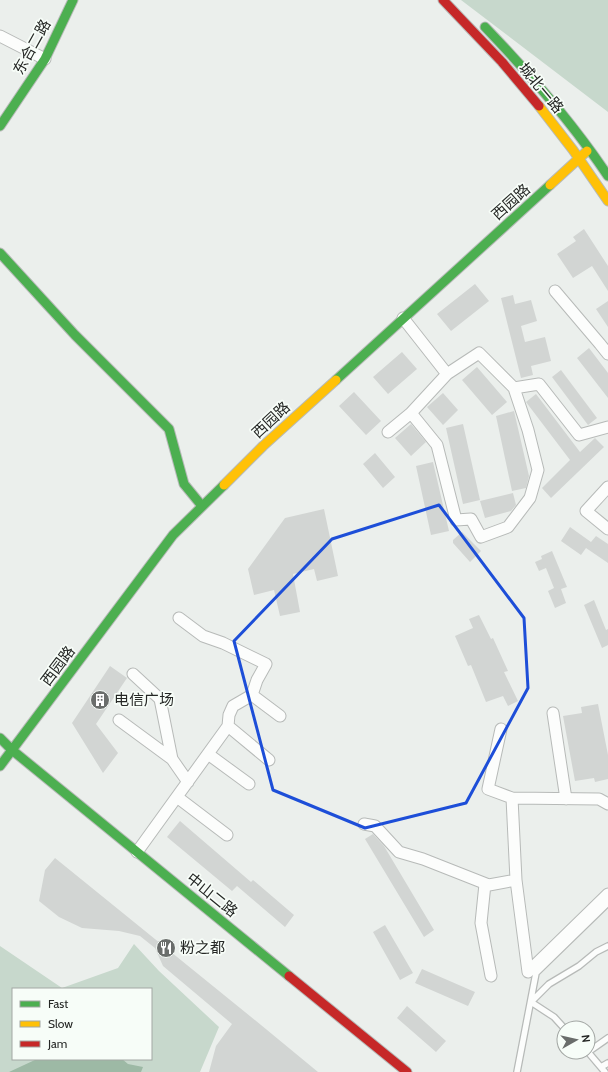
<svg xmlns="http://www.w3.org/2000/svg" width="608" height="1072" viewBox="0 0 608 1072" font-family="Cabin,'Noto Sans SC',sans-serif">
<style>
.green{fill:#c7d8cc;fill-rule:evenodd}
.water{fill:#9db9a5}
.building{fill:#d2d5d3}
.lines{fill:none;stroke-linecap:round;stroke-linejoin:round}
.lane-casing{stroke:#b7bab8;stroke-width:8}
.street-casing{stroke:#b7bab8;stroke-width:13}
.fast-casing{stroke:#b7bab8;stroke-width:11}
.slow-casing{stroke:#b7bab8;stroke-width:11}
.jam-casing{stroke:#b7bab8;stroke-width:11}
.lane{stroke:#fcfdfc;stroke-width:5.5}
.street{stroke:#fcfdfc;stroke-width:11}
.fast{stroke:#4caf50;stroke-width:9}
.slow{stroke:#ffc107;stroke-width:9}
.jam{stroke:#c62828;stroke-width:9}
.marked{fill:none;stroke:#1d4ed8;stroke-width:3;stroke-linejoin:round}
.labels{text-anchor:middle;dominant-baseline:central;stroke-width:3.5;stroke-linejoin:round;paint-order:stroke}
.street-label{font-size:15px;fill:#252725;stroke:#f7fdf8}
.poi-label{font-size:15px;fill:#252725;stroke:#f7fdf8;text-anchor:start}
</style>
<rect width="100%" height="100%" fill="#ebefec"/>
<!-- green -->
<path class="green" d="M461,0H608V112Z
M134,944L159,971L219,1027L200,1072H0V946L62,988L118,968ZM13,989H151V1059H13Z"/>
<!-- water -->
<path class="water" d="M37,1059H122L128,1064L143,1067L141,1072H9Z"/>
<!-- building -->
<path class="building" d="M584,229L608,266V291L592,266L573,278L557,254L576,241L573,237Z
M475,284L489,301L451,331L437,314Z
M513,295L515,304L531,300L537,321L521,326L525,342L545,337L551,361L531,366L533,375L521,378L501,298Z
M608,301V327L596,309Z
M589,348L608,373V398L577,358Z
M402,352L417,369L388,394L373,377Z
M477,367L507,402L492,415L462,380Z
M561,370L597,418L588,425L552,377Z
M354,392L381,421L366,435L339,406Z
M443,393L458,410L443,425L427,407Z
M536,394L580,452L595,438L604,447L551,498L542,488L570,460L526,402Z
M514,411L529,476L526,488L512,491L496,416Z
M411,424L426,442L411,456L395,438Z
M463,424L480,500L463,504L446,428Z
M375,453L395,477L383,488L363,464Z
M433,462L449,531L431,535L416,466Z
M513,493L516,505L511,511L485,518L480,501Z
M324,509L338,576L317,581L314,569L293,574L300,612L280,616L274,590L254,595L248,569L285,518Z
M570,527L591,542L596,536L608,544V563L586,548L581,555L561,541Z
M462,532L481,551L470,562L453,543V540Z
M552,551L567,587L561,589L566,603L555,608L548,591L554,588L546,568L539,571L535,562L542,559L541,556Z
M594,600L606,630L608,629V645L602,648L584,605Z
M479,615L491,639L493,638L508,671L504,672L518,701L508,706L503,696L486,702L471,665L468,666L455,636L473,628L469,619Z
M110,666L127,678L96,724L118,753L103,773L72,723Z
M598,704L608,755V779L595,782L594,778L575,781L563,716L582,713L581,707Z
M180,821L251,882L253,880L294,915L285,927L237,886L232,891L167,837Z
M373,834L384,846L434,930L424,937L365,839Z
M55,858L261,1025L318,1072H209L216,1046L232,1024L163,966L155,948L140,936L119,931L82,928L59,917L39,901L45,870Z
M385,925L413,973L400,980L373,932Z
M422,969L475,992L468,1006L415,983Z
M407,1006L446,1041L436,1052L397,1018Z"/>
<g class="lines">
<defs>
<path id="lane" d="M564,1028L554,1017L531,1002L549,984L579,966L596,952L608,946
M601,1067L608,1063
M517,1072L536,973L608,903
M605,1072L588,1052L608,1038"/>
<path id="street" d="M0,36L45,59
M555,291L600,344L608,354
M403,318L447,374L411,413L437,445L456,520L471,519L481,537L508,527L530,498L538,470L528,430L514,388L479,353L447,374
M514,388L539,384L579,435L608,427
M388,432L411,413
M608,487L586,511L608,529
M133,674L160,699L172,759L188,782
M252,695L280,716
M553,713L566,799
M119,720L172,759
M228,726L269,760
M501,729L488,789L512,798
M208,754L249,784
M177,797L227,835
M608,804L599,799L512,798L516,880L528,972L608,894
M364,824L375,826L399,852L423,859L489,885L516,880
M137,852L228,726L229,715L233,706L252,695L257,680L266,664L223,643L203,636L179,618
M485,884L481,923L491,976"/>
<path id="fast" d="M485,27C530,74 572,122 608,176
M0,126L45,59L73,0
M0,253L75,335L169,429L184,484L202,506
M336,380L550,185
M0,738L12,750L289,976
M0,766L173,535L224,485"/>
<path id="slow" d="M539,106L573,150L608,201
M550,185L587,151
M224,485L263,446L336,380"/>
<path id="jam" d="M443,0L502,62L539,106
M289,976L407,1072"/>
</defs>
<!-- lane casing -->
<use href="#lane" class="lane-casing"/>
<!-- street casing -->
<use href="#street" class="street-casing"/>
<!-- fast casing -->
<use href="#fast" class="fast-casing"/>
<!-- slow casing -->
<use href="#slow" class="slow-casing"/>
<!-- jam casing -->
<use href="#jam" class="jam-casing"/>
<!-- lane -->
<use href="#lane" class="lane"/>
<!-- street -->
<use href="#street" class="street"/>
<!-- fast -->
<use href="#fast" class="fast"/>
<!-- slow -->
<use href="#slow" class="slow"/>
<!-- jam -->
<use href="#jam" class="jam"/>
</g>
<!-- marked area -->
<path class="marked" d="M439,505L524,618L528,688L466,803L365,828L273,790L234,641L332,539Z"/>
<!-- icons -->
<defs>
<symbol id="building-disc" viewBox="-11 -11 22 22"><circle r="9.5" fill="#6a6d6b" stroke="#f7fdf8"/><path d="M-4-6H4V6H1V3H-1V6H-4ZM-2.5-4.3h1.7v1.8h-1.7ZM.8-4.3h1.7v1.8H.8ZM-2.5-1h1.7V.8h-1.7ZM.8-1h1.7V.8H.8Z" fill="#fff"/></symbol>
<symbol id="restaurant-disc" viewBox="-11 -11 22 22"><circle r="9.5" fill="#6a6d6b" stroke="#f7fdf8"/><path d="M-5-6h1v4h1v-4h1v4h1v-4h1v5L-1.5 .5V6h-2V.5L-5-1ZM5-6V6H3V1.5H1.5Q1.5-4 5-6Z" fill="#fff"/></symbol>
</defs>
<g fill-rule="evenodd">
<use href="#building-disc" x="89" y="689" width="22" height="22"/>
<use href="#restaurant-disc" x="155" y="937" width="22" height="22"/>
</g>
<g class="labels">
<!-- street labels -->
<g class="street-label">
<text transform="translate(32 47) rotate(-61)">东合二路</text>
<text transform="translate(541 88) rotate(50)">城北一路</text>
<text transform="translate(511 202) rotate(-42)">西园路</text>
<text transform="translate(271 420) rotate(-43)">西园路</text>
<text transform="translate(58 666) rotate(-53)">西园路</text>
<text transform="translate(212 895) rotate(39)">中山二路</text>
</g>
<!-- poi labels -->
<g class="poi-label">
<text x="114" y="700">电信广场</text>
<text x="180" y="948">粉之都</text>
</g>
</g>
<!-- legend -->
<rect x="12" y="988" width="140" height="72" fill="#f7fdf8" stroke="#a3a7a4"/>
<rect x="20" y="1001" width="20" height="6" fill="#4caf50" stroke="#a3a7a4"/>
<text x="48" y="1008" font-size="12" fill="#252725">Fast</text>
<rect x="20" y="1021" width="20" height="6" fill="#ffc107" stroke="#a3a7a4"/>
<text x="48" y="1028" font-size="12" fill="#252725">Slow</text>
<rect x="20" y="1041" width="20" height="6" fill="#c62828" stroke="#a3a7a4"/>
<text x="48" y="1048" font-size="12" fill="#252725">Jam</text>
<!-- north arrow -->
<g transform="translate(576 1040) rotate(82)"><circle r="19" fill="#f7fdf8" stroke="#a3a7a4"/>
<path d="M0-3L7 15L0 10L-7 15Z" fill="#6a6d6b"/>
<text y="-6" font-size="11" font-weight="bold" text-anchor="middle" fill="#252725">N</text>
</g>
</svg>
